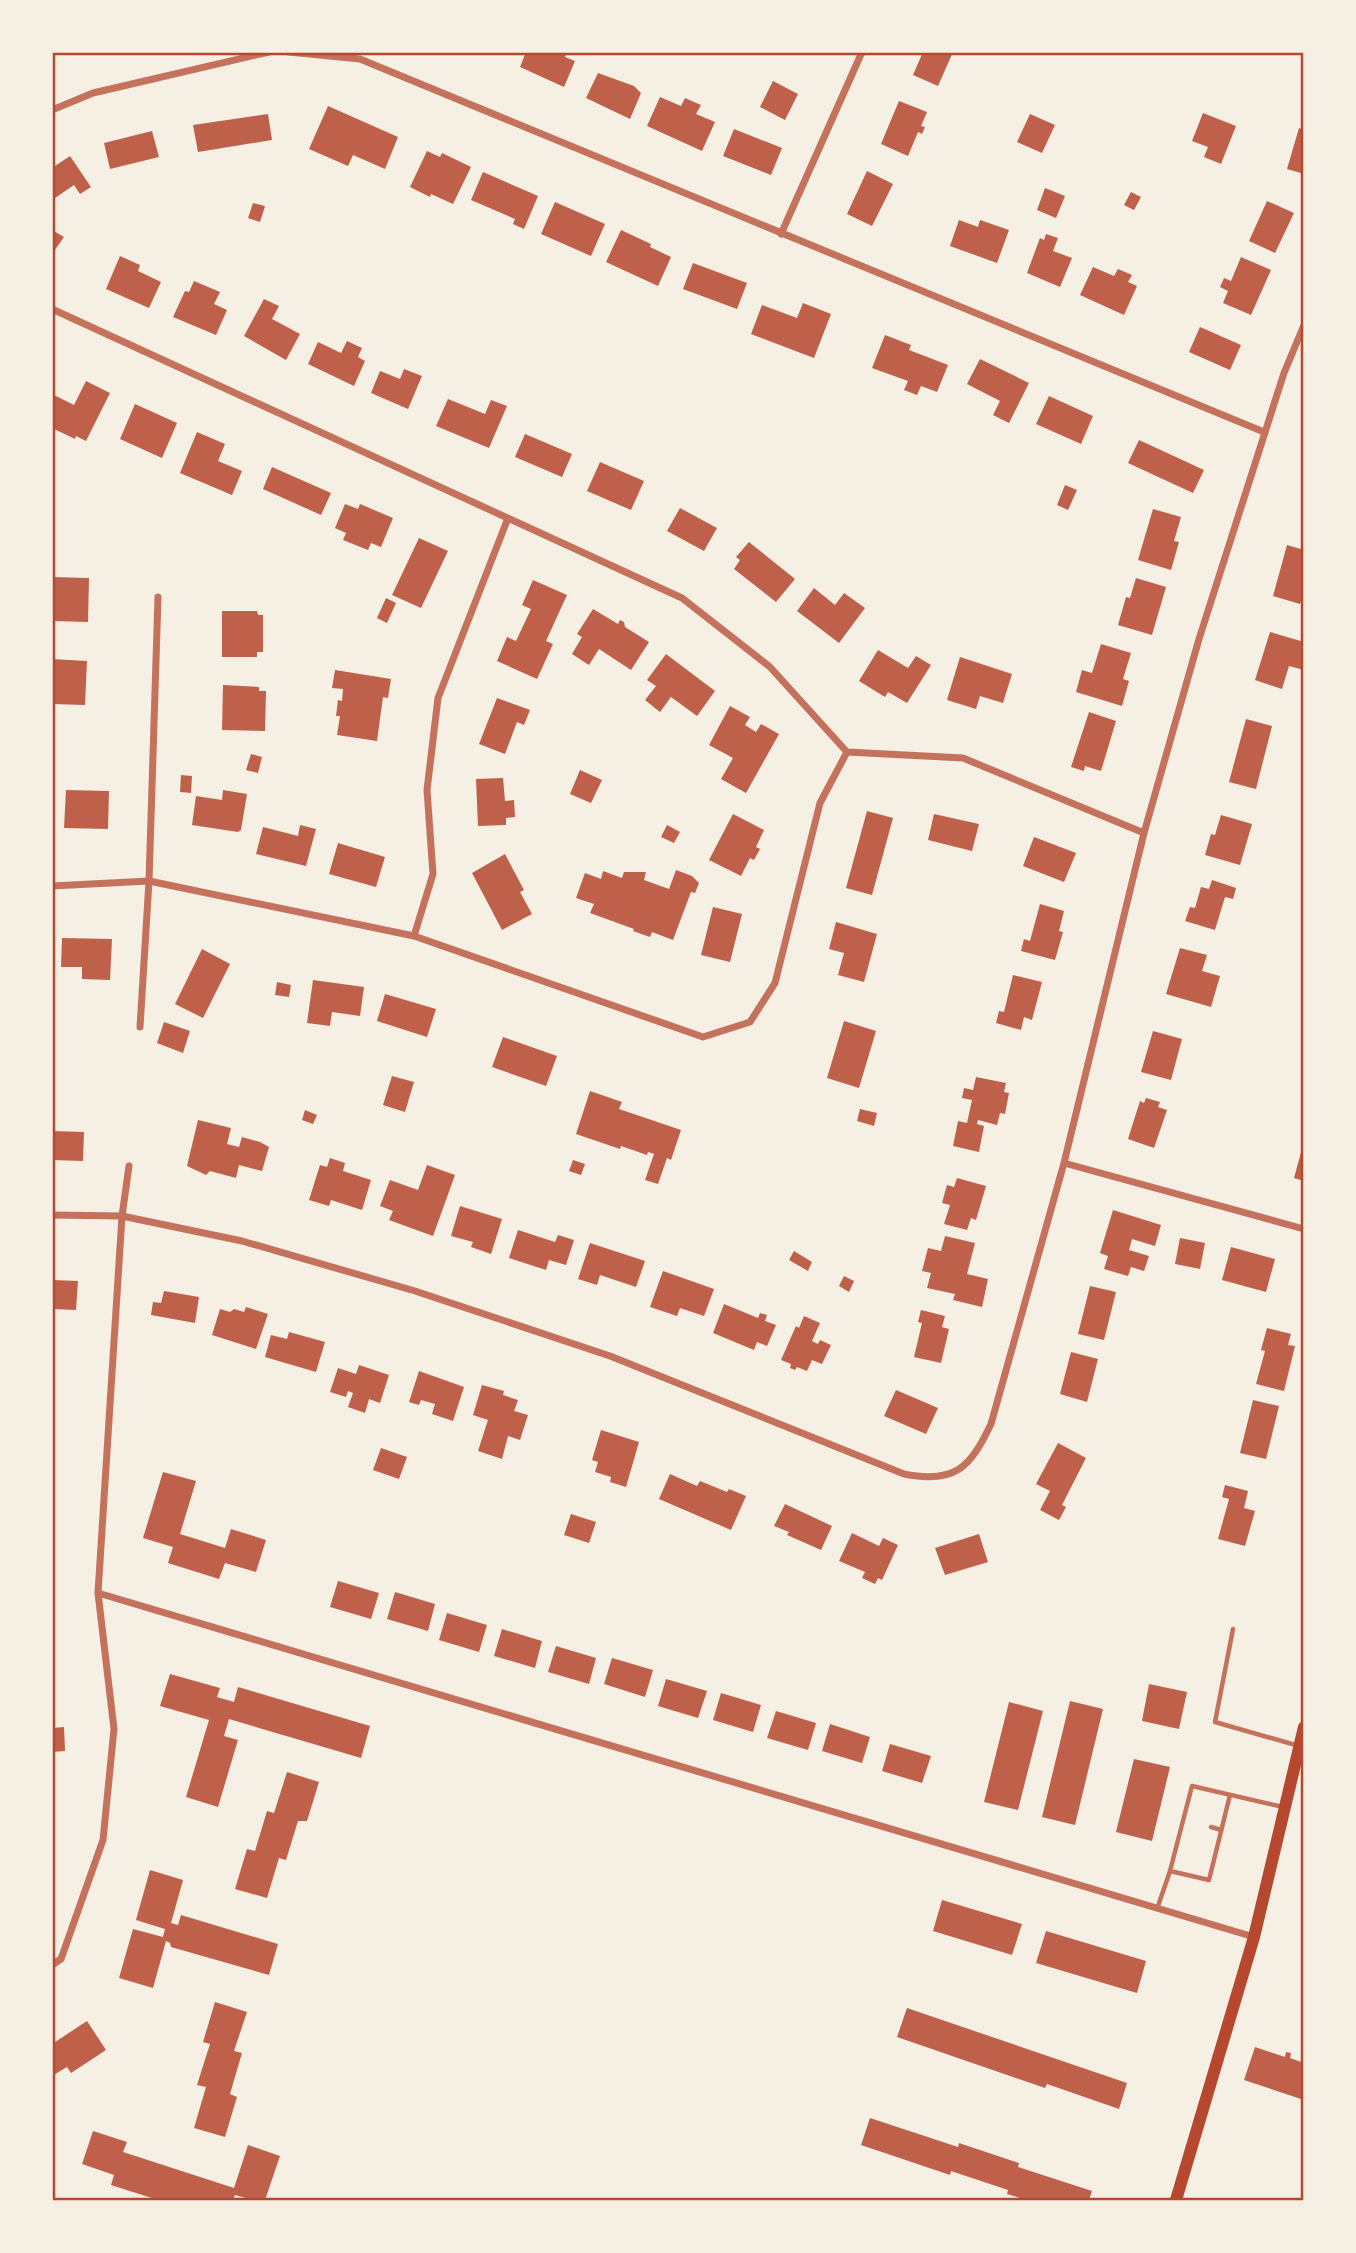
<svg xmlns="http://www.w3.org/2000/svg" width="1356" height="2253" viewBox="0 0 1356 2253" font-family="Signika,sans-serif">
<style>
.building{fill:#bf614a}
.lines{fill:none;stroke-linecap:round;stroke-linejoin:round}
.service{stroke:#c5725c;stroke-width:4.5}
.minor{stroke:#c5725c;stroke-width:7}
.secondary{stroke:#b5482f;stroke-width:12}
.neatline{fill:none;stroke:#b5482f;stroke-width:2.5}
</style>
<rect width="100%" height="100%" fill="#f6efe4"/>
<!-- building -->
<path class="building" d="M526,52H567L565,57L575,61L564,87L520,67Z
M923,52H953L938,86L913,75Z
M598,73L634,86L641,93L630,119L586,98Z
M773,81L798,94L785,120L760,107Z
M660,97L681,106L685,98L701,105L696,114L715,122L702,151L647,126Z
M899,101L927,112L921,126L925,127L922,134L918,132L908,156L881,144Z
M328,106L398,137L385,169L353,155L348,166L309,149Z
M1203,113L1236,126L1221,164L1204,157L1208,147L1192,141Z
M268,114L272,140L198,152L193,125Z
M1030,114L1055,125L1042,153L1017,142Z
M1299,128L1304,130V174L1287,169Z
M734,129L782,148L771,175L723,156Z
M152,131L159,157L110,169L104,143Z
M427,151L440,157L442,153L471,167L453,204L431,194L430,197L410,187Z
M70,156L91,187L80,194L74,185L52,200V168Z
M867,171L893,184L872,226L847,214Z
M483,172L538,196L524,229L513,224L515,219L471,200Z
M1045,188L1065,196L1056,218L1037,210Z
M1131,192L1141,197L1134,210L1124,205Z
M1267,201L1294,213L1275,253L1249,241Z
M555,202L605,224L591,256L541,234Z
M253,203L265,206L260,222L248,218Z
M959,220L978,227L980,220L1009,230L997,263L950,246Z
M52,230L64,237L52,254Z
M621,230L651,244L650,247L671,257L658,286L606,262Z
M1046,234L1058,238L1053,251L1072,258L1060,287L1027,273L1040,238L1044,240Z
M120,256L140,265L138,271L161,282L149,308L106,289Z
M1241,257L1271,270L1251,315L1223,303L1228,291L1220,287L1224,278L1231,281Z
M693,263L747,283L737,309L683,289Z
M1093,267L1114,276L1118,269L1132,275L1128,282L1137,286L1124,315L1080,295Z
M194,281L220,292L214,304L227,310L216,335L173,317L185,291L189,292Z
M264,299L279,306L272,319L300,334L286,360L244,336Z
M803,303L831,314L814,358L751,334L762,305L797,318Z
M1200,327L1241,345L1230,370L1189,352Z
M885,335L911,345L909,350L948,365L937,392L921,386L917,395L904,390L908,381L872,368Z
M347,341L362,348L358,357L365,361L354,386L308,364L318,342L341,353Z
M980,359L1029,383L1009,423L993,415L1000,401L967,384Z
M404,369L422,376L408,409L371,393L380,371L400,379Z
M86,381L110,393L86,441L76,436L75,439L52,428V394L74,405Z
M1049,396L1093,416L1081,444L1036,424Z
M448,399L485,414L491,400L507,406L489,448L436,426Z
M135,404L177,423L162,458L120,439Z
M197,432L225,444L218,461L242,471L232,495L180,473Z
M525,434L572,454L562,477L515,457Z
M1139,440L1204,470L1193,493L1128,463Z
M600,462L644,481L631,510L587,491Z
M272,467L331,493L321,515L263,489Z
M1065,485L1077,490L1068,510L1057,505Z
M345,504L358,509L360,504L393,518L381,547L371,543L368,550L343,540L346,533L335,528Z
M680,508L717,528L704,551L667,531Z
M1153,509L1181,517L1174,541L1179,542L1171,570L1138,560Z
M419,538L448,551L421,608L392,595Z
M749,542L795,579L776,602L734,569L740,560L736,557Z
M1287,545L1304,550V592L1300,604L1273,596Z
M52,577L89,578L88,622L52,621Z
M1136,578L1166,587L1152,635L1118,625L1126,597L1130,598Z
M533,580L567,595L546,641L553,644L537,679L497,661L507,637L516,641L531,609L522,605Z
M814,588L835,605L844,593L865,608L839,643L797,611Z
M386,598L396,603L387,623L377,618Z
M593,609L618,624L620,620L624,622L625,627L649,642L631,670L599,649L589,665L572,654L582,637L577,634Z
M222,611H257L258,615H263V652H257V657H222Z
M1270,632L1304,642V670L1289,666L1282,689L1255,680Z
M1101,644L1131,653L1123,679L1129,681L1122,706L1076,692L1082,670L1092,673Z
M878,650L908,668L916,656L931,665L907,703L888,692L885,697L859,681Z
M666,654L715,691L697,716L671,697L660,712L645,700L656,686L647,680Z
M960,657L1012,674L1003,703L980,696L976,709L947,700Z
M52,659L87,661L85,705L52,704Z
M335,670L391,679L388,698L383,697L377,741L337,735L340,716H336L338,700L342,701L343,689L332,688Z
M223,685L259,687V691H266L265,731L222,730Z
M497,698L530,710L524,725L517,722L505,754L479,744Z
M730,706L750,717L745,725L756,732L761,724L779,734L746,793L721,779L733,758L709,745Z
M1089,712L1116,721L1101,771L1085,766L1084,771L1071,767Z
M1246,719L1272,726L1256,789L1229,782Z
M251,754L262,757L258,773L246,770Z
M580,770L602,780L591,803L570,794Z
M181,775L192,776L191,793L180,792Z
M503,778L505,801L514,800L515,817L506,818V825L478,826L476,779Z
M66,790L109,791L108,829L64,828Z
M223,790L247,794L241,830L238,832L192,825L196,796L222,800Z
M867,811L893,818L872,895L846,888Z
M733,814L764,830L756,847L760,849L754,860L750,858L741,876L709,860Z
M934,814L979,824L972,851L928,840Z
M1221,815L1252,824L1240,865L1205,855L1211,834L1215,835Z
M300,825L316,829L306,866L256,854L263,827L298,836Z
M667,825L680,832L674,843L661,837Z
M1034,837L1076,853L1064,882L1023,866Z
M338,843L385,857L376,887L329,874Z
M505,854L524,890L520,892L532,914L502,930L472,873Z
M676,870L692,876L699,883L695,893L691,892L673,940L652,932L650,937L633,931L634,929L590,913L594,904L576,898L585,873L601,879L603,871L622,878L624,872H646L644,880L669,889Z
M1212,880L1236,888L1233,899L1225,897L1215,930L1185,921L1190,907L1195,908L1201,887L1209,889Z
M1040,904L1064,911L1059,931L1063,932L1055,960L1021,951L1024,939L1030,941Z
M713,907L742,914L730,962L701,955Z
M836,922L877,934L864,982L838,975L844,953L829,949Z
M62,938L112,939L110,980L82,979V967H61Z
M1180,948L1207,955L1202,971L1220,976L1211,1007L1166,994Z
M202,949L230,964L203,1018L175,1004Z
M1013,975L1042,982L1032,1020L1024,1017L1021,1030L996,1023L999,1011L1004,1012Z
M313,980L364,987L360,1016L332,1012L330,1026L307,1023Z
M277,982L291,985L289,997L275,995Z
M385,994L436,1009L427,1037L377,1021Z
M844,1021L876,1031L859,1088L827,1078Z
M164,1022L190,1031L183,1053L157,1043Z
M1153,1031L1182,1039L1171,1080L1141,1072Z
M503,1037L557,1056L546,1086L492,1067Z
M392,1076L414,1082L405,1112L383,1105Z
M976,1077L1006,1083L1004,1092L1009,1093L1005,1114L1000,1113L997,1125L978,1120L977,1124L984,1126L979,1152L953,1146L958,1121L967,1123L972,1100L962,1098L964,1088L973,1090Z
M590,1091L622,1102L619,1109L681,1130L671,1160L667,1158L658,1184L645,1180L654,1154L648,1152L647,1155L621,1146L620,1149L576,1134Z
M1146,1098L1160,1102L1158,1107L1167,1110L1154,1148L1128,1139L1140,1101L1144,1103Z
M860,1109L877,1113L874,1126L857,1121Z
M305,1110L317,1115L313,1124L302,1120Z
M198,1120L231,1128L227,1144L239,1147L242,1137L260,1142L269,1147L262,1171L239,1165L236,1178L210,1171L206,1175L187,1166Z
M52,1131L84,1132L83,1161L52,1160Z
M1303,1145H1304V1181L1294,1178Z
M330,1158L345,1163L343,1171L371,1180L362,1210L331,1200L329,1206L309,1200L320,1165L327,1167Z
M573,1160L585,1164L581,1175L569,1171Z
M427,1165L455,1175L433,1236L389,1220L393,1211L380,1206L390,1180L418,1190Z
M957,1178L986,1186L976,1220L971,1218L967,1230L944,1224L950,1205L942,1203L947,1185L954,1187Z
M460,1206L502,1219L491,1254L471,1247L473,1242L451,1236Z
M1113,1210L1161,1225L1155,1246L1132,1239L1129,1250L1149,1256L1144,1271L1131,1267L1128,1276L1104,1269L1108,1256L1100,1253Z
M518,1230L555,1242L558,1235L574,1240L566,1265L549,1260L546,1270L509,1258Z
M945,1236L975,1243L967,1274L988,1279L982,1307L953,1300L955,1294L927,1288L931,1273L922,1271L928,1248L941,1251Z
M1180,1238L1205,1243L1200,1269L1175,1264Z
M590,1243L645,1261L636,1287L600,1275L597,1285L578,1279Z
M1231,1247L1275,1259L1266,1292L1222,1280Z
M794,1251L812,1262L808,1271L789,1260Z
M663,1271L714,1289L704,1316L680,1308L677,1316L650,1307Z
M844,1276L854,1281L849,1292L839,1286Z
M52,1280L78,1281L76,1310L52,1309Z
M1090,1286L1116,1292L1104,1340L1078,1334Z
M164,1291L199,1297L195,1323L151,1315L153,1302L161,1303Z
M724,1304L758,1318L760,1313L767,1315L765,1321L776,1325L767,1346L757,1342L754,1350L713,1333Z
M246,1307L268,1314L256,1349L212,1335L220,1309L230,1312L234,1309L244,1312Z
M921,1310L945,1316L942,1327L949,1329L941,1363L914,1357L922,1323L918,1322Z
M804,1316L820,1323L812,1341L818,1344L820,1340L831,1345L822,1364L812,1360L807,1371L797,1367L795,1370L790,1368L791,1364L781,1360L796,1326L799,1328Z
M1267,1328L1291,1334L1288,1345L1295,1346L1284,1391L1256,1384L1265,1351L1261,1350Z
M289,1332L325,1342L316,1372L265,1357L271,1335L287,1339Z
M1071,1352L1098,1359L1087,1402L1060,1394Z
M359,1365L389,1375L380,1403L369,1399L365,1413L348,1407L353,1393L348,1391L346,1397L330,1392L338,1368L356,1374Z
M419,1371L464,1387L453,1421L432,1414L435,1404L421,1400L419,1405L409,1402Z
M482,1385L504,1391L503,1395L518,1400L514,1411L528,1415L520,1440L508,1436L502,1459L478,1451L488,1420L473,1415Z
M896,1390L938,1408L926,1434L884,1416Z
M1253,1400L1279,1406L1266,1459L1240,1453Z
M601,1430L639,1442L626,1487L610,1482L611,1477L595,1472L598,1462L592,1460Z
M1058,1443L1086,1458L1062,1505L1066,1507L1059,1520L1040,1510L1050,1491L1036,1484Z
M381,1448L407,1457L399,1479L373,1470Z
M163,1472L196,1481L180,1534L225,1548L231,1529L266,1540L256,1572L225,1563L219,1579L168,1563L173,1547L143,1538Z
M670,1474L697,1486L700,1481L727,1492L729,1489L746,1496L731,1530L659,1499Z
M1225,1485L1248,1491L1244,1508L1255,1511L1245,1546L1218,1539L1229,1499L1222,1497Z
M785,1504L832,1526L821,1550L787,1535L789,1532L774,1526Z
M571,1514L596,1522L589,1543L564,1535Z
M852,1533L879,1546L883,1538L898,1545L882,1580L878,1578L875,1584L862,1578L865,1572L839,1561Z
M979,1534L988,1562L945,1575L935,1548Z
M338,1581L379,1593L371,1619L330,1607Z
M395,1592L435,1604L428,1631L387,1619Z
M447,1613L487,1625L479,1652L439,1640Z
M502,1629L542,1641L535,1668L494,1656Z
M556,1646L596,1658L589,1684L548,1672Z
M612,1658L653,1670L645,1697L604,1684Z
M170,1674L220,1688L217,1697L234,1702L238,1687L370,1726L361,1758L229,1719L224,1736L238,1740L218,1807L186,1797L209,1720L160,1706Z
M666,1679L707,1691L698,1718L658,1706Z
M1149,1684L1187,1692L1179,1729L1142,1721Z
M721,1693L761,1705L753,1732L713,1720Z
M1070,1701L1103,1709L1075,1825L1042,1817Z
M1009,1702L1043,1711L1018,1810L984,1802Z
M776,1711L816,1723L808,1750L767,1738Z
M830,1724L870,1737L862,1763L822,1751Z
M64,1727L65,1751L52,1752V1728Z
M890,1744L931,1756L922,1783L882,1771Z
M1134,1759L1170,1767L1152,1841L1116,1832Z
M287,1772L319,1782L307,1821H298L286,1860L279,1858L267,1898L235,1889L247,1849L255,1851L267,1811L274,1813Z
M150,1870L183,1880L171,1923L178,1925L181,1915L278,1944L269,1975L171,1947L170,1943L166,1941L153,1988L119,1978L133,1929L163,1937L165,1929L136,1920Z
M942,1900L1022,1924L1012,1955L933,1931Z
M1046,1931L1146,1961L1137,1993L1036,1963Z
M215,2002L247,2012L234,2051L242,2053L230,2094L237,2097L225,2137L194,2128L206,2087L197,2085L210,2044L203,2042Z
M907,2008L1127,2083L1119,2109L1047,2084L1045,2088L897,2037Z
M87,2021L106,2050L71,2073L67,2067L52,2076V2044Z
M1255,2047L1285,2057L1286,2052L1291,2053L1290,2058L1304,2063V2100L1244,2080Z
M870,2118L958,2147L959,2143L1019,2163L1018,2167L1092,2191L1089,2200H1027L1007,2194L1008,2190L951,2171L950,2175L861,2145Z
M93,2131L127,2142L123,2152L234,2188L248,2145L280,2156L265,2200H253L235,2195L233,2200H158L111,2185L114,2175L82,2164Z"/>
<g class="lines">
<!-- service -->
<path class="service" d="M1233,1629L1215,1722L1299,1746
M1211,1827L1221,1830
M1170,1871L1209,1880L1230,1795
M1157,1909L1170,1871L1192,1786L1283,1807"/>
<!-- minor -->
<path class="minor" d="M289,52L360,59L1264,432
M52,110L93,93L269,52
M781,234L862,52
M52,309L682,598L770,667L847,752
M847,752L963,758L1144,833
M52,886L149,881L414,936L703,1037L750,1022L775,983L820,803L847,752
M414,936L433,874L427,790L438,698L508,518
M140,1027L149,881L158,597
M1064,1163L1304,1229
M52,1215L122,1216L242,1241L415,1291L610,1356L904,1474C955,1484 970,1468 991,1424L1064,1163L1144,833L1199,639L1284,373L1304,325
M98,1593L1254,1937
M52,1965L61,1959L103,1840L114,1729L98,1593L122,1216L129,1166"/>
<!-- secondary -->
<path class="secondary" d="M1176,2200L1254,1937L1304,1727"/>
</g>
<!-- border -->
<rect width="1356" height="2253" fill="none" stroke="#f6efe4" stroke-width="108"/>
<rect x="54" y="54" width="1248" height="2145" class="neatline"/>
</svg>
